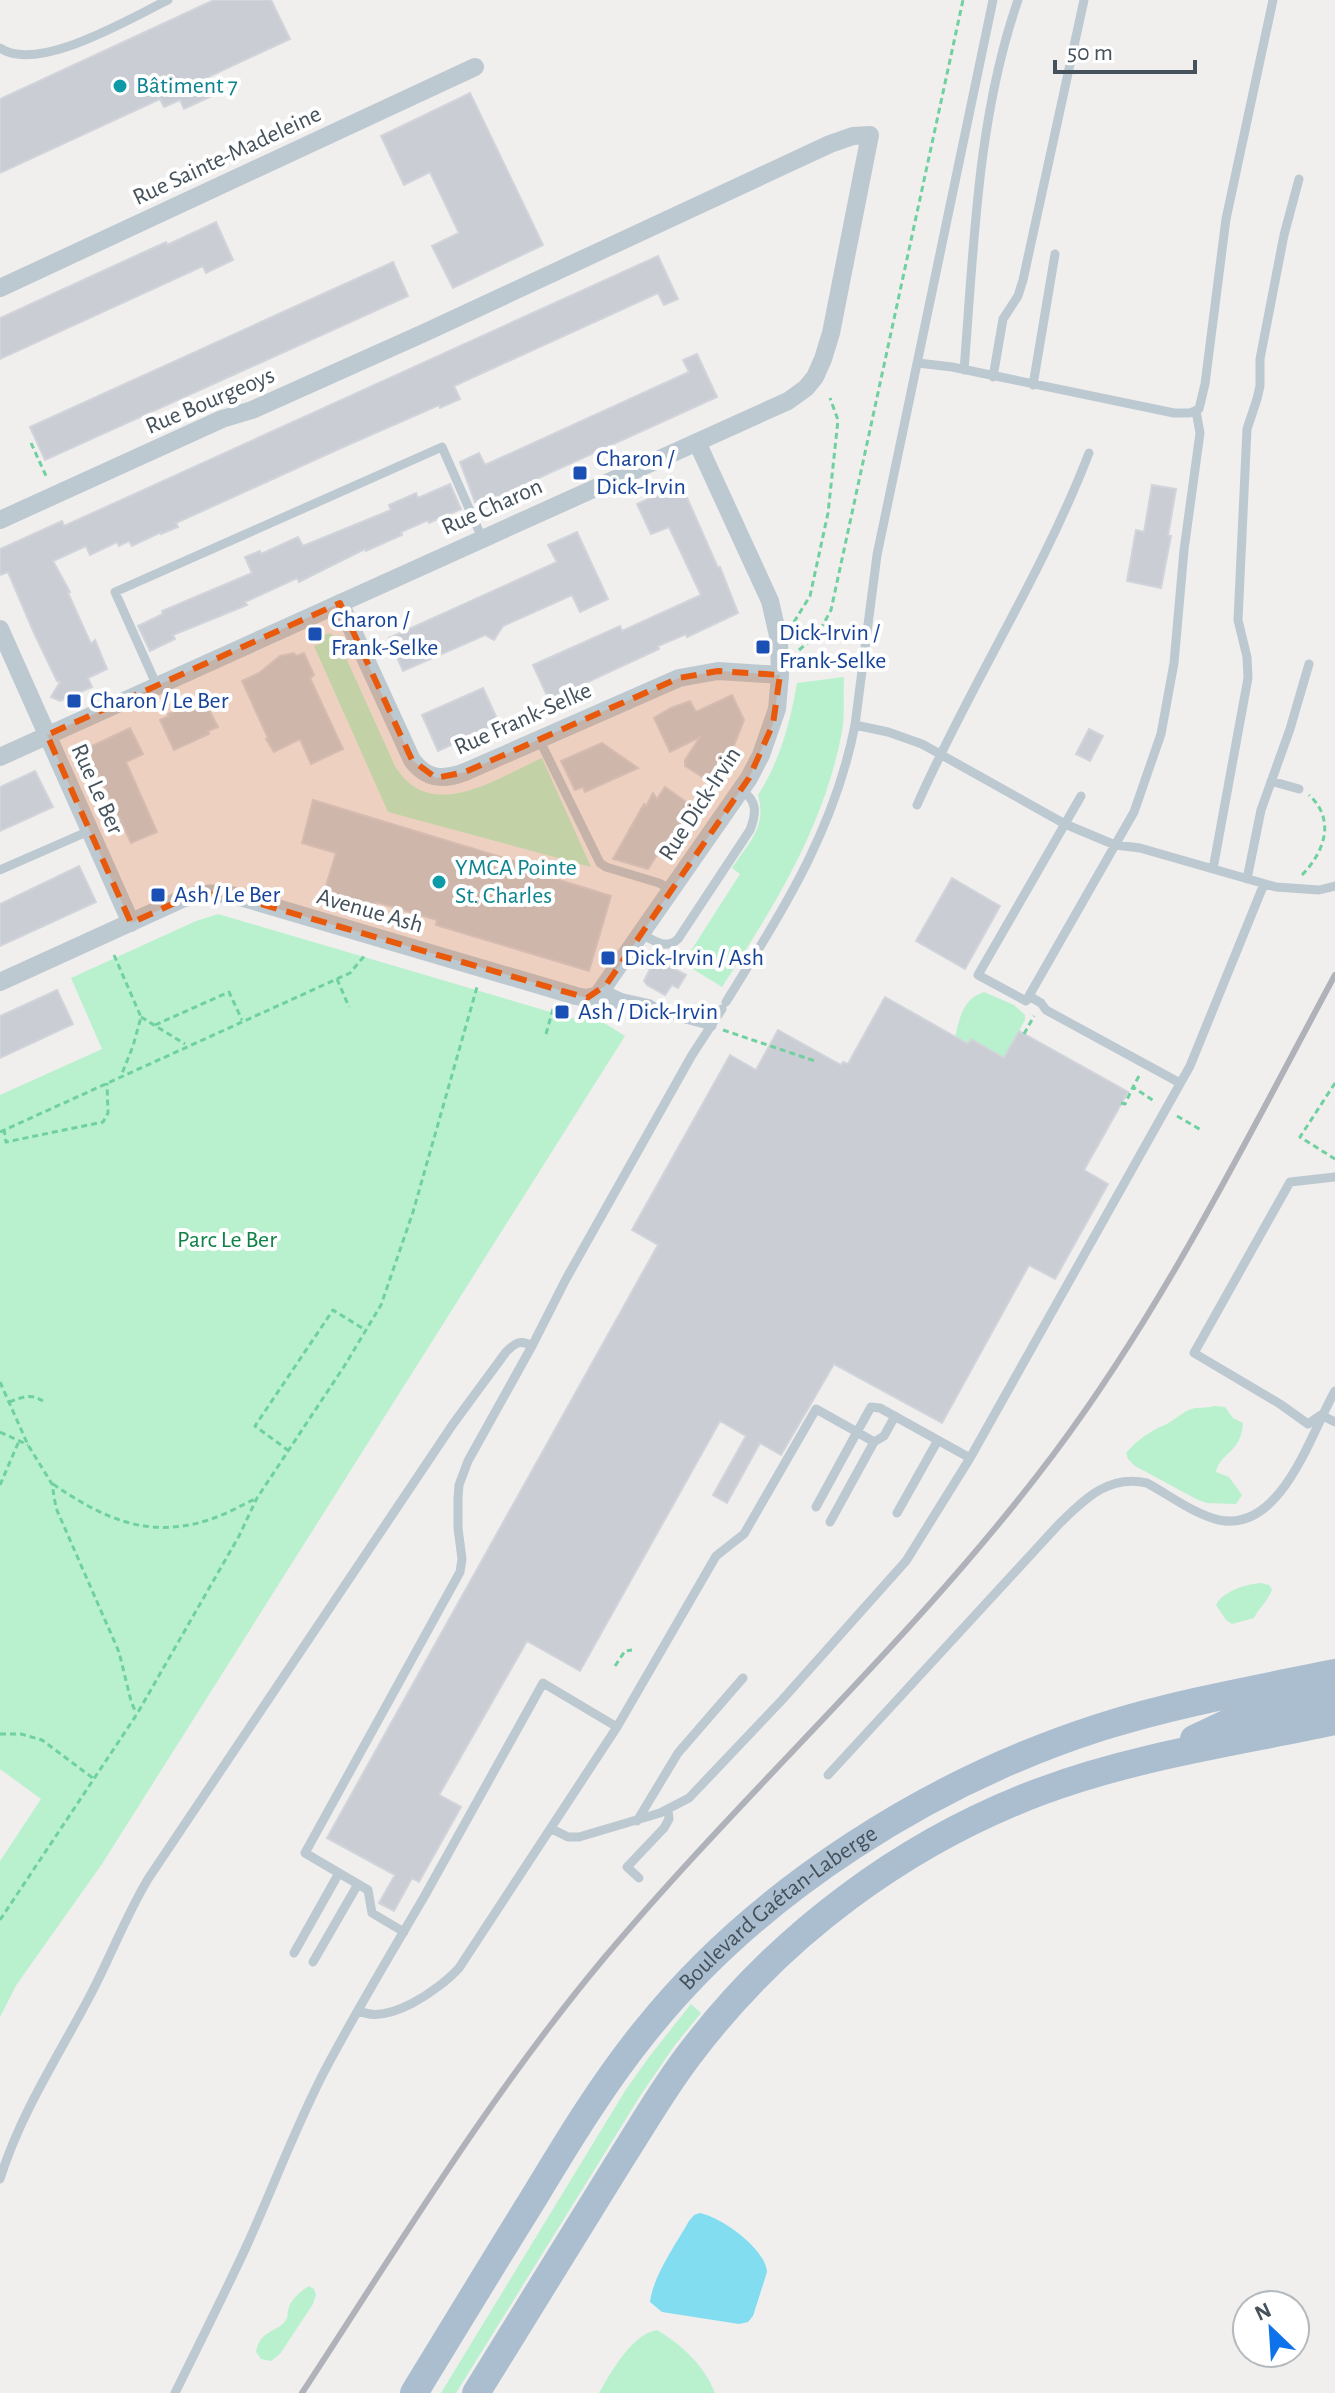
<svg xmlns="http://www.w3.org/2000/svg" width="1335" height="2393" viewBox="0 0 1335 2393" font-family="'Alegreya Sans',sans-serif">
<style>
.green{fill:#b9f1ce}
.water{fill:#83ddf1}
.building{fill:#cacdd3;stroke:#d1d4da;stroke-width:2}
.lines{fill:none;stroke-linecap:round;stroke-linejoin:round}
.path{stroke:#6fd19f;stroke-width:3;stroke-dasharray:6 4;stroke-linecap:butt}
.lane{stroke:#bdc9d1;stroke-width:9}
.street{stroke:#bdc9d1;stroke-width:18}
.primary{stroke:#abbecf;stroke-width:28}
.rail{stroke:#afb3b9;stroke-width:6}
.marked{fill:#e8590c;fill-opacity:0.2;stroke:#e8590c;stroke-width:6;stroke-dasharray:16 10;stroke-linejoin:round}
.culture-dot{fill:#0f9aa8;stroke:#fff;stroke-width:3}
.transit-dot{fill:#1a4fb4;stroke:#fff;stroke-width:3}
.labels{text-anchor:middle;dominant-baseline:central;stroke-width:8;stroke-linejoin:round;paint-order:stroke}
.culture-label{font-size:24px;fill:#0d838f;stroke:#fff;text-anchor:start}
.street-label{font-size:24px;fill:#45525c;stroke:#fff}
.transit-label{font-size:24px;fill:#164399;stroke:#fff;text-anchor:start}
.park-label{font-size:24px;fill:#118247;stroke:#fff}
</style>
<rect width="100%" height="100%" fill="#f1eeee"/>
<!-- green -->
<path class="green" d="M330,633L337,638L395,766C431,825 497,778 542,758L591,867L388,812L314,646L325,641L323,635Z
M844,677C843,695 845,714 842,732C823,829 775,905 722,987L683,963L740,874L732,868C749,842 767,827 758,795C780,761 790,723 797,683Z
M218,914L571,1018H596L625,1036L102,1864L17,1984L0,2017V1861L41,1799L0,1769V1095L102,1049L71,978L196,921Z
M984,992L1014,1005L1025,1015V1020L1004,1058L971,1039L968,1044L955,1037C960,1018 962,999 984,992Z
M1214,1406L1225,1407L1233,1418L1243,1423C1241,1454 1220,1452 1216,1472L1229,1477L1242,1495L1236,1504L1207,1503L1198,1500L1135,1466L1128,1459L1126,1453C1137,1440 1151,1430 1167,1424C1175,1420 1181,1413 1189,1410C1198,1406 1206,1409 1214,1406Z
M1261,1583L1269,1585L1272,1589C1269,1600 1259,1608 1254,1618L1232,1624L1226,1620L1216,1605C1223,1591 1246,1584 1261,1583Z
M691,2004L701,2013L675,2045L642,2093L456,2393H441L625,2091L649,2057Z
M309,2286L314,2289L316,2295L313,2304L280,2354L271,2361L261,2359L256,2352C261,2327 280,2333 287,2318C288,2316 287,2314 288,2311C290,2300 299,2292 309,2286Z
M657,2330C682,2345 704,2365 715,2393H599C611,2372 632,2334 657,2330Z"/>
<!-- water -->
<path class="water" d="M700,2213C721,2217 766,2249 767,2272L753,2316L748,2322L739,2324L662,2312L650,2302C653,2276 676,2244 689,2221L694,2215Z"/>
<!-- building -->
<path class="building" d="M214,0H271L290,39L208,77L216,94L184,109L180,100L164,107L160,99L0,173V99Z
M470,93L543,245L453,288L432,246L459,233L430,172L404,185L381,136Z
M216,222L233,260L206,273L203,266L0,359V318L166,242L167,245Z
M658,256L678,299L664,305L658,293L454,386L460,399L440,408L439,405L341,448L176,523L178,527L161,534V532L132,546L129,541L119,546L117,542L90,555L86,546L53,561L70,592L68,593L91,644L95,640L107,669L88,678L92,687L60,701L51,697L60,682L57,681L34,633L8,572L0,575V549L62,521L64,526Z
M393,262L408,296L45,460L30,427Z
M697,354L717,397L479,505L477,501L475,502L460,462L479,453L485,465L689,372L683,360Z
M450,484L461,509L429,523L428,520L401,532L402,535L366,551L365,549L299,582L297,578L245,602L247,605L173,635L175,639L150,651L138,626L163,614L162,611L252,573L245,557L260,551L261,554L298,537L303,546L391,510L389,505L416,493L418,498Z
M681,484L718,568L720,567L738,613L687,637L686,634L658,646L659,649L549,700L533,665L620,626L622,631L701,595L669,527L651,534L637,504Z
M1152,485L1176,489L1168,536H1171L1161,588L1127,581L1136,530L1144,532Z
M577,532L608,599L580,612L572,595L503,626L494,640L485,635L403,671L389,638L557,562L548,545Z
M294,653L296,656L304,653L314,675L310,678L343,749L311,764L300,739L274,752L266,739L268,738L242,681L259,673L280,656Z
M483,688L499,723L438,751L422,715Z
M732,695L744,720L731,753L709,781L685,766V760L700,737L670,752L654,718L671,708L690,701L696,712Z
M203,698L218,727L208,731L209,734L174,750L160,720L169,716L168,714Z
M130,728L143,754L126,762L157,832L131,843L99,775L92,778L79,752Z
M1089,729L1103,736L1090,761L1076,754Z
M602,743L638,768L585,792L583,787L575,790L561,761Z
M35,771L53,807L0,831V787Z
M665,787L692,806L671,840L659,856L657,855L648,869L613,859L644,804L646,806L653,793L657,799Z
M313,800L554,873L553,878L611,896L589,971L436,925L437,920L376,902L375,907L324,892L336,853L302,843Z
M79,866L96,902L0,946V904Z
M952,878L1000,906L965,969L916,941Z
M655,959L686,975L678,988L672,985L665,995L647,985L644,981Z
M57,990L73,1024L0,1058V1016Z
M885,997L968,1044L971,1039L1004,1058L1019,1031L1128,1092L1084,1170L1108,1184L1055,1279L1029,1265L942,1423L834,1364L781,1455L760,1443L727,1503L713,1495L746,1436L720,1421L580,1671L527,1641L439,1795L461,1807L419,1882L412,1878L394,1911L379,1903L395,1875L327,1838L658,1245L632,1230L730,1055L756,1070L778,1030L841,1065L843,1062L848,1064Z"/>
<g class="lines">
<!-- path -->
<path class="path" d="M31,443L47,478
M794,622L810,596L828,513L838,420L830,398
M799,650L818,634L831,610L963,0
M1302,875C1326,850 1335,819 1309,795
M114,955L141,1017L133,1046L121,1076
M337,979L349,1007
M141,1017L185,1044
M155,1025L229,992L242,1020
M723,1030L815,1061
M546,1034L553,1009
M1024,1034L1034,1016
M1139,1076L1133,1087L1154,1101
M1335,1083L1300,1137L1335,1159
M1121,1103L1125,1104L1133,1087
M1177,1116L1201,1130
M4,1129L6,1142L103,1122L108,1113L107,1083
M0,1132L350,973L366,954
M0,1382L28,1445L52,1484L56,1508L119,1652L131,1701L136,1713
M9,1402C23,1397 30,1393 43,1401
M0,1432L28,1445
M289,1451L255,1426L333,1310L367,1331
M53,1484C101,1517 146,1539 205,1521C223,1516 240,1506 257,1498
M0,1485L19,1441
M615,1666L625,1651L632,1650
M0,1734H21L42,1740L94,1779
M0,1920L137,1714L239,1536L257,1498L345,1365L381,1305L413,1212L477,987"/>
<!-- lane -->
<path class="lane" d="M0,48C38,74 130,18 168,0
M918,363L952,367L1174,413H1190L1199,409L1205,384L1226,219L1273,0
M964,370C974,246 977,118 1018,0
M993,377L1003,319L1018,296L1023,280L1084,0
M1033,385L1055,254
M157,686L115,592L442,447L482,538
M855,725L877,555L993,0
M539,739L600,863L606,867L659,883L672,890
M1271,781L1299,789
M1081,796L978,975L1026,1001L1134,812L1161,734L1174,663L1184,550L1200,433L1196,411
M917,805C970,685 1042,575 1089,453
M1213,869L1248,678L1247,657L1238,620L1247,429L1257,399L1260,386V359L1284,235L1299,179
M0,870L89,831
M1247,879L1261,810L1290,729L1309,664
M642,934C654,941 666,950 678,939L750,830C757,812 757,801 741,789
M603,989L623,998L650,1004L666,1014L712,1026
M598,995C620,1006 638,1015 663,1014
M1029,996L1041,1003L1046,1010L1180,1083
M726,1002C782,911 834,832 855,725L888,732L922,744L1065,824L1115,845L1140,848L1276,887L1319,890L1335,886
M1321,1415L1308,1424L1280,1404L1194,1353L1290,1182L1335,1177
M1321,1415L1335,1422
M874,1442L884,1436L895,1416
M816,1507L857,1432L874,1442L830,1522
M897,1513L938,1440
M617,1727L716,1556L744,1534L816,1409L857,1432L871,1407L880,1408L970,1458
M828,1775L1060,1523C1085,1499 1109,1474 1147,1483C1169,1495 1194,1514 1219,1520C1282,1533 1311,1432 1335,1391
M637,1821L678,1753L743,1678
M552,1829L568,1837H579L660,1813L689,1798L782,1700L906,1561L970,1458L1190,1066L1264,884
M639,1878L627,1867L664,1828L669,1819L668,1810
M404,1932L372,1913L368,1890L305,1853L460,1572L462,1559L458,1528V1498L459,1485L468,1461L532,1346L566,1279L692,1055L722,1009
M294,1953L339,1873
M313,1962L358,1884
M0,2179C21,2111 61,2052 93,1990C112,1953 127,1914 148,1879L453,1424L506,1352C515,1343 520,1339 532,1346
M175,2393C199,2344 224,2295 247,2245C273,2188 295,2128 324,2072C355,2013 390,1955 424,1897L543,1683L617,1727L459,1968C440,1989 387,2027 358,2010"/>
<!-- street -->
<path class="street" d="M0,288L475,67
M0,520L222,419L252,410L424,333L830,144L853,136L870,135L831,333L823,359L815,377L806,388L788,401L0,757
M340,603L412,760C427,780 444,780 465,772L679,678L718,671L780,675
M0,629L131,923
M0,982L182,899C202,892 219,892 240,897L576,996L587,998L598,995L749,778L761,755L777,709L780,675L779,640L770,601L697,442"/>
<!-- primary -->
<g class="primary">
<path d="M1194,1739L1245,1715L1335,1696"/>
<path id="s1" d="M414,2393C454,2328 493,2263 533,2199C568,2141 603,2083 646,2030C758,1890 932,1781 1101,1727C1177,1703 1257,1689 1335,1673"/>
<path d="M476,2393C525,2314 573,2235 622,2157C645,2121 666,2084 692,2051C780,1935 905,1842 1042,1791C1136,1756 1237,1742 1335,1721"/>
</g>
<!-- rail -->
<path class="rail" d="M302,2393C399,2245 491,2093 605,1957C749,1786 918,1635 1053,1455C1165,1306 1247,1138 1335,975"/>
</g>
<!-- marked area -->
<path class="marked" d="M340,603L412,760L436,778L465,772L679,678L718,671L780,675L773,724L749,778L606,985L587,998L226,894L190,896L131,923L47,735Z"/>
<!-- markers -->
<g class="culture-dot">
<circle cx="120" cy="86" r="8"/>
<circle cx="439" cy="882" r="8"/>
</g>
<g class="transit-dot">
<rect x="572" y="465" width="16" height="16" rx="4"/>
<rect x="307" y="626" width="16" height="16" rx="4"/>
<rect x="755" y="639" width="16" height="16" rx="4"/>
<rect x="66" y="693" width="16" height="16" rx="4"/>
<rect x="150" y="887" width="16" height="16" rx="4"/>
<rect x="600" y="950" width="16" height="16" rx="4"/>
<rect x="554" y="1004" width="16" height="16" rx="4"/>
</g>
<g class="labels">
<!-- culture labels -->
<g class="culture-label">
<text x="136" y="86">Bâtiment 7</text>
<text x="455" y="868">YMCA Pointe<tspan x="455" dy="28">St. Charles</tspan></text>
</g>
<!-- street labels -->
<g class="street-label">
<text transform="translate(227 156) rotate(-25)">Rue Sainte-Madeleine</text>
<text transform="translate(210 401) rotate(-23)">Rue Bourgeoys</text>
<text transform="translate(492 507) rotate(-24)">Rue Charon</text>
<text transform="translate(523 719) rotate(-24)">Rue Frank-Selke</text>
<text transform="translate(97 789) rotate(66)">Rue Le Ber</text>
<text transform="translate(700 804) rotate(-57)">Rue Dick-Irvin</text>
<text transform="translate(370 911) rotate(16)">Avenue Ash</text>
<text stroke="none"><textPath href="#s1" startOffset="612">Boulevard Gaétan-Laberge</textPath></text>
</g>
<!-- transit labels -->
<g class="transit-label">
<text x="596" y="459">Charon /<tspan x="596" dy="28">Dick-Irvin</tspan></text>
<text x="331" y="620">Charon /<tspan x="331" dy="28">Frank-Selke</tspan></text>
<text x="779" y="633">Dick-Irvin /<tspan x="779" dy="28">Frank-Selke</tspan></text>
<text x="90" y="701">Charon / Le Ber</text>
<text x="174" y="895">Ash / Le Ber</text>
<text x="624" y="958">Dick-Irvin / Ash</text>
<text x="578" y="1012">Ash / Dick-Irvin</text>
</g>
<!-- park labels -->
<g class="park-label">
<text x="227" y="1240">Parc Le Ber</text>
</g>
</g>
<!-- north arrow -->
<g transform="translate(1271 2329) rotate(335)"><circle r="38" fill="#ffffff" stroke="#b5babe" stroke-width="2"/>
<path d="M0-6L14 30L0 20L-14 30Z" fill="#0e73eb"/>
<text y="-12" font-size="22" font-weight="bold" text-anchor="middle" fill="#45525c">N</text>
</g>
<!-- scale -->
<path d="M1055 60v12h140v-12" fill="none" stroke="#45525c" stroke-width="4"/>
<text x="1067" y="60" font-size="24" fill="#45525c" stroke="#ffffff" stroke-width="6" paint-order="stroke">50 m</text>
</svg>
